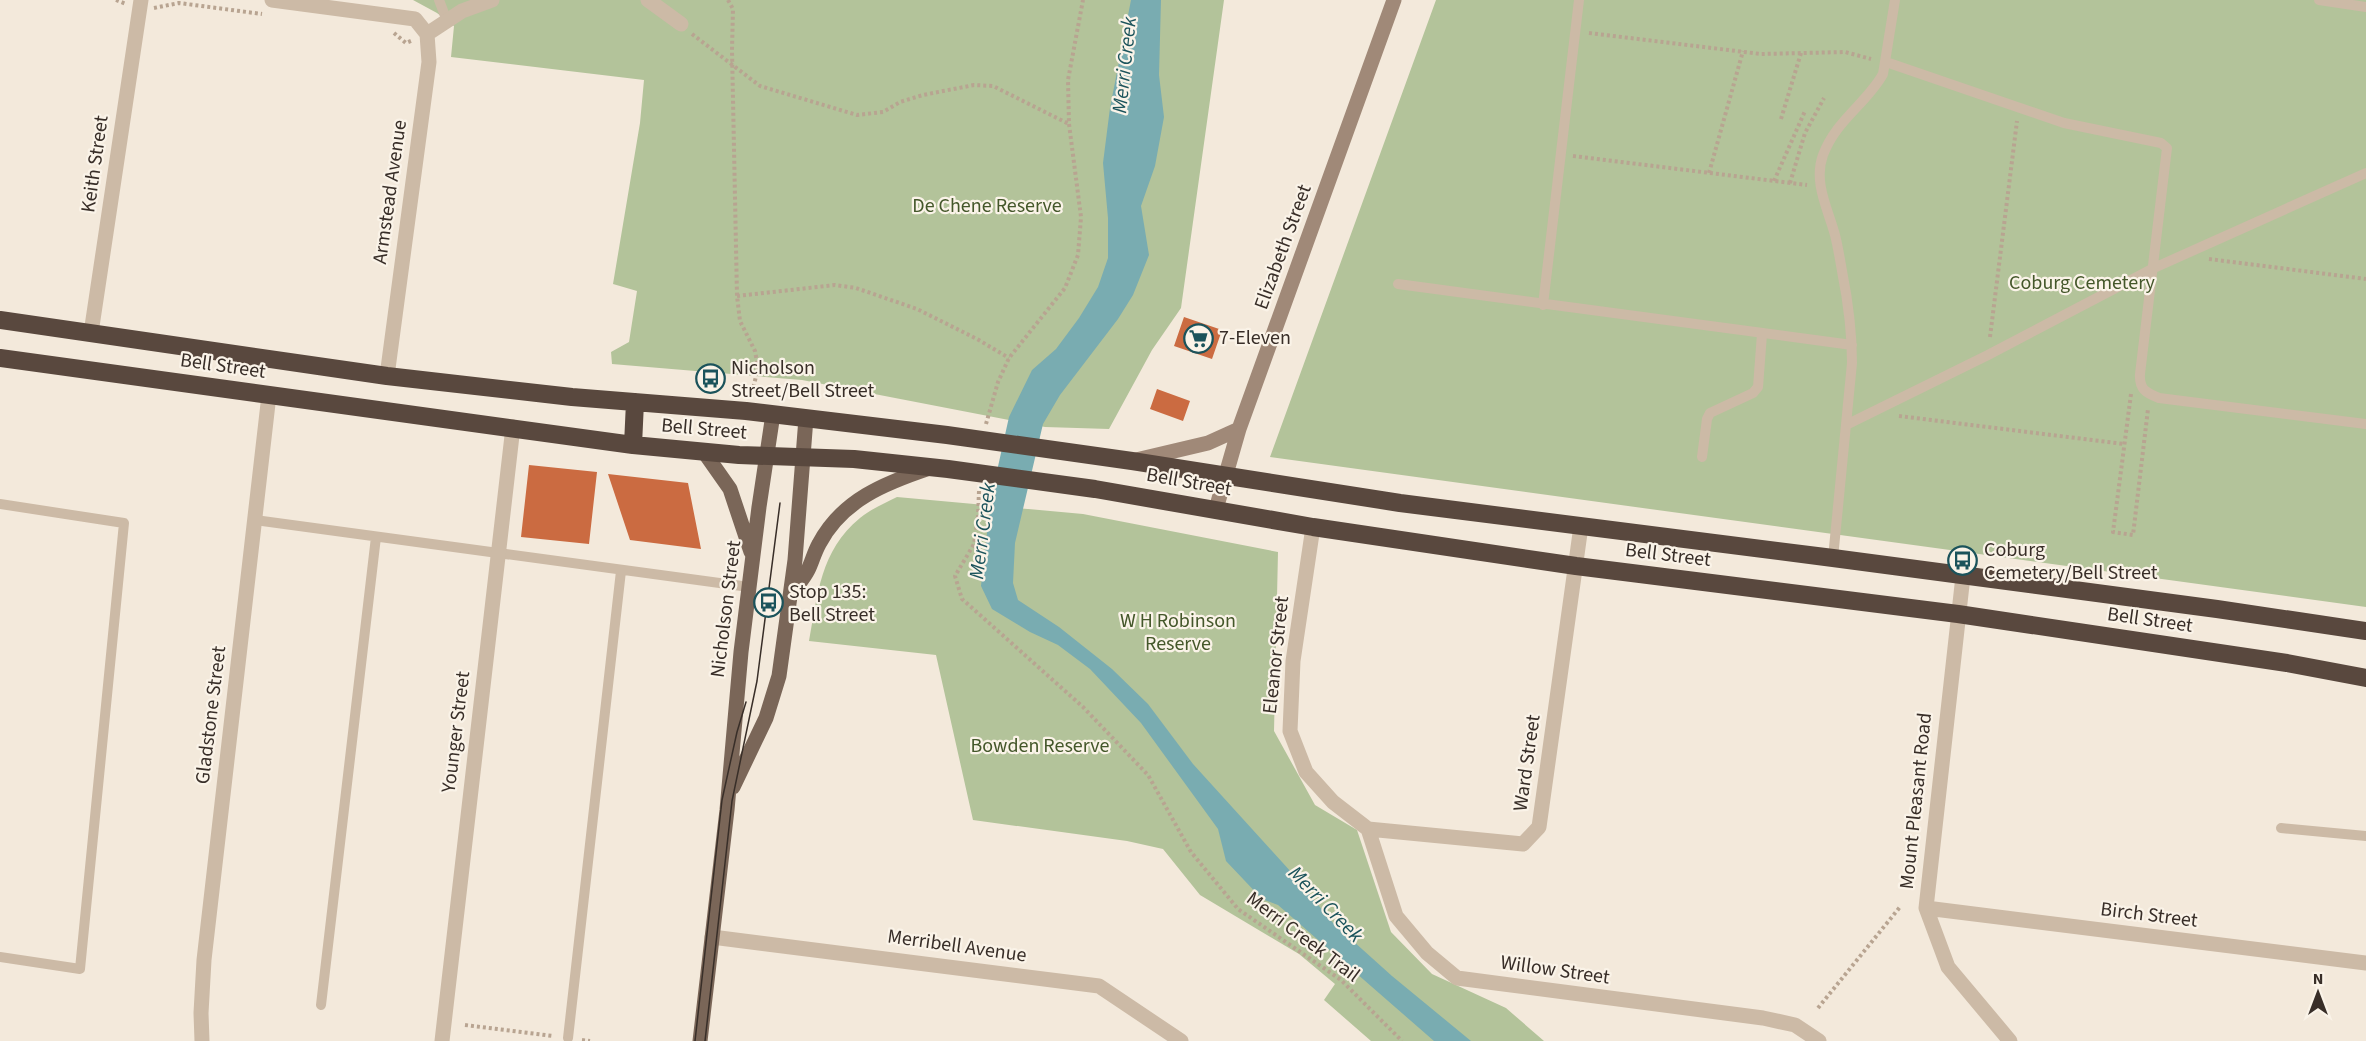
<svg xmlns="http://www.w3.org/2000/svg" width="2366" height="1041" viewBox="0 0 2366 1041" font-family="'Source Sans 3',sans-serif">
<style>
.green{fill:#b3c39a}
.water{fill:#79acb1}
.building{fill:#cb6b41}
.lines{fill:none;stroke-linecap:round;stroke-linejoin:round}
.path{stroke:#b8a491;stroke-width:4;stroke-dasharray:3 3;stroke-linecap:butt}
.lane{stroke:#ccbaa6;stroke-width:10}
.street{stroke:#ccbaa6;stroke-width:15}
.secondary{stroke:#a08978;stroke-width:15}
.primary{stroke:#7a6658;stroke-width:15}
.highway{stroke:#59483e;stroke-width:18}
.tram{stroke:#382e28;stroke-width:1.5}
.labels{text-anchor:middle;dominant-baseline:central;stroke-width:4.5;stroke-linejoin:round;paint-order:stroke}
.street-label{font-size:20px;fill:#382e28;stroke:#faf3e8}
.park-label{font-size:20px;fill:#44572a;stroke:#faf3e8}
.poi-label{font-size:20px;fill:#382e28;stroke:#faf3e8;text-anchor:start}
.water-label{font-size:21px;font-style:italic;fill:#1b535b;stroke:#faf3e8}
</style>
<rect width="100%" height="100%" fill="#f3e9db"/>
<!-- green -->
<path class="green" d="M413,0H1224L1181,308L1152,350L1109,429L1045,427L802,380L612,364L611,352L629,342L637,291L613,284L640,123L644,80L451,57L454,26L437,13Z
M1436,0H2366V607L1270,457Z
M897,497L1083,514L1278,552L1274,731L1315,805L1357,830L1391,932L1432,974L1506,1008L1544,1041H1371L1324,1000L1335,984L1299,954L1200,895L1163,849L1127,841L973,820L936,655L809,641C818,594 820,551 860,518C871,509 885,503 897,497Z"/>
<!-- water -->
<path class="water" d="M1131,0H1161L1159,75L1164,117L1155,166L1141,206L1149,255L1133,295L1118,319L1060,395L1043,424L1015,543L1013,583L1018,600L1059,627L1112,669L1148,704L1193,764L1292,873L1333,923L1392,976L1471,1041H1434L1278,905L1262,899L1226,861L1218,829L1141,723L1090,669L1058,645L1030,632L992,609L981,586L991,498L1009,417L1032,370L1056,349L1079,318L1098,287L1108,258V218L1103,163L1110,108Z"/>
<!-- building -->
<path class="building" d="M1184,317L1222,330L1212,359L1174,346Z
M1157,389L1190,401L1183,421L1150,409Z
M529,465L597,472L589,544L521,537Z
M608,474L688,483L701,549L630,540Z"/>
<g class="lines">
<!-- path -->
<path class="path" d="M116,0L126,4
M728,0L733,9L732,50L737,296L740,321L755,351L758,368L752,393
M154,8L179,3L262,14
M394,33L406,43L413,40
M1589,33L1761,54L1845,52L1871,59
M692,34L760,86L857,115L883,112L900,102L923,95L974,85L993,86L1069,124
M1781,119L1801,53
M1573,156L1807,185
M1709,173L1743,51
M1774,181L1805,111
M1790,183L1805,133L1824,98
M2209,259L2366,279
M737,296L835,285L856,288L917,309L977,339L1009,358
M1990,337L2017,121
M2131,394L2113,532L2133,535L2148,409
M1899,416L2124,444
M986,424L998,382L1009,358L1065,288L1078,255L1081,217L1069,124L1068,80L1083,0
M979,491L978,517L974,544L955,576L962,599L1083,707L1148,775L1191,852L1238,909L1341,980L1402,1041
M1818,1008L1900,907
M465,1025L553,1036
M582,1040L590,1041"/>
<!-- lane -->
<path class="lane" d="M439,0L447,21
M2319,0L2366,7
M1886,62L2064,123L2161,143L2167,148L2140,374C2139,389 2146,393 2159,398L2366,424
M1398,284L1852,345
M1543,305L1579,0
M1846,425L1988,355L2154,268L2366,173
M1702,457L1707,419L1710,413L1753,393L1758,387L1762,334
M0,504L124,523L80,969L0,957
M255,520L749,587
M1833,558L1852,363C1852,332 1848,301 1842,271C1840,259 1838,247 1835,235C1828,209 1813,182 1823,155C1836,120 1867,103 1883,74L1895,0
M2281,828L2366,836
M321,1005L376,537
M568,1038L621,571"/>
<!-- street -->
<path class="street" d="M272,0L415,19L427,34L429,62L387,376
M648,0L681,24
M427,34L462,11L492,0
M91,333L141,0
M1313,527L1293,661L1290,731L1306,772L1333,802L1368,829
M1963,576L1926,908L1948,967L2010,1041
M1368,829L1396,916L1427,953L1457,978L1763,1018L1795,1025L1819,1041
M1368,829L1523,844L1539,827L1581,526
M1926,908L2366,963
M712,937L1099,986L1181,1041
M202,1041L201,1013L204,960L269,395
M442,1041L513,427"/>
<!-- secondary -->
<path class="secondary" d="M1136,460L1208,443L1239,429
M1216,509L1239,429L1394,0"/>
<!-- primary -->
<path class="primary" d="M704,452L730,489L751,552
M792,593C797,586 804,578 808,570C812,562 814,553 819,544C842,500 885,483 930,468
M733,787L766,718L779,676L795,560L806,418
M700,1041L727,810L741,652L759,507L773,414"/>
<!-- highway -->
<path class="highway" d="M0,320L387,376L572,397L746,411L947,435L1132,461L1400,503L1833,558L2217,609L2366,631
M0,358L633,445L739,455L854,459L948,469L1095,489L1313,527L1576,566L1958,614L2287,663L2366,678
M633,445L635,402"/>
<!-- tram -->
<path class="tram" d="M695,1041L722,800L737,732L746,702
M705,1041L732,801L757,681L780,503"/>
</g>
<!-- icons -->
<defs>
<symbol id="supermarket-ring" viewBox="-11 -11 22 22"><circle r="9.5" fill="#faf3e8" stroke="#1b535b" stroke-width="1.5"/><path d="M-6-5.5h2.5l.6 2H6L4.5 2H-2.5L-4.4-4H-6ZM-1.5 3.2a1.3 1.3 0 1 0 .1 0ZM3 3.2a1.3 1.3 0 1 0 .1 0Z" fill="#1b535b"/></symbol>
<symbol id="bus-ring" viewBox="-11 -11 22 22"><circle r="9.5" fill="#faf3e8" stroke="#1b535b" stroke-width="1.5"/><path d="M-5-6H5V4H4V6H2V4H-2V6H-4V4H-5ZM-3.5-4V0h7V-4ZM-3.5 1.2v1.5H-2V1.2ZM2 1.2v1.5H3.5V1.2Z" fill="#1b535b"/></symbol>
</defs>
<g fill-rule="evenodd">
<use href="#supermarket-ring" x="1182" y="322" width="33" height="33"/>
<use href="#bus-ring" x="694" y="362" width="33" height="33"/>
<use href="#bus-ring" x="1946" y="544" width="33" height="33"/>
<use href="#bus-ring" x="752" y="586" width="33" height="33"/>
</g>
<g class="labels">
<!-- street labels -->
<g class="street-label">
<text transform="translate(95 164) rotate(-82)">Keith Street</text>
<text transform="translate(390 192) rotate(-82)">Armstead Avenue</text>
<text transform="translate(1283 247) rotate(-70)">Elizabeth Street</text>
<text transform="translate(223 366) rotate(8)">Bell Street</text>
<text transform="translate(704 429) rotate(5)">Bell Street</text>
<text transform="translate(1189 482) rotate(10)">Bell Street</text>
<text transform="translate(1668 555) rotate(7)">Bell Street</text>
<text transform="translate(726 609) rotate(-83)">Nicholson Street</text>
<text transform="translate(2150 620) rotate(8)">Bell Street</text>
<text transform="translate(1276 655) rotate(-84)">Eleanor Street</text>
<text transform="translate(211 715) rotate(-83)">Gladstone Street</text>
<text transform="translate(456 732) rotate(-83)">Younger Street</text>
<text transform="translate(1527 763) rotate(-82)">Ward Street</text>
<text transform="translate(1916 801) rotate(-84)">Mount Pleasant Road</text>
<text transform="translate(2149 915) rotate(7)">Birch Street</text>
<text transform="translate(1303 937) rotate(37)">Merri Creek Trail</text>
<text transform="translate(957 946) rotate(8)">Merribell Avenue</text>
<text transform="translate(1555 970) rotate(8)">Willow Street</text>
</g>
<!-- park labels -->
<g class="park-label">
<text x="987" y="206">De Chene Reserve</text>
<text x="2082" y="283">Coburg Cemetery</text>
<text x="1178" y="621">W H Robinson<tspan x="1178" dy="23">Reserve</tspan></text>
<text x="1040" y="746">Bowden Reserve</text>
</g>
<!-- poi labels -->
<g class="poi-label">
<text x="1219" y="338">7-Eleven</text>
<text x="731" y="368">Nicholson<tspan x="731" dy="23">Street/Bell Street</tspan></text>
<text x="1984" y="550">Coburg<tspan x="1984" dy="23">Cemetery/Bell Street</tspan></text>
<text x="789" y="592">Stop 135:<tspan x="789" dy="23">Bell Street</tspan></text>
</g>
<!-- water labels -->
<g class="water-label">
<text transform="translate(1124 65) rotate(-84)">Merri Creek</text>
<text transform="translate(982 531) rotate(-83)">Merri Creek</text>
<text transform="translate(1326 904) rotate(46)">Merri Creek</text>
</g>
</g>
<!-- north arrow -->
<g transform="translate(2318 993)" stroke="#faf3e8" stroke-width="4.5" paint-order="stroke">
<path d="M0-4.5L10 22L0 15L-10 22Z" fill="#382e28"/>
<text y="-9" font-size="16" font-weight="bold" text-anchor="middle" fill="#382e28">N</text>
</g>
</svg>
